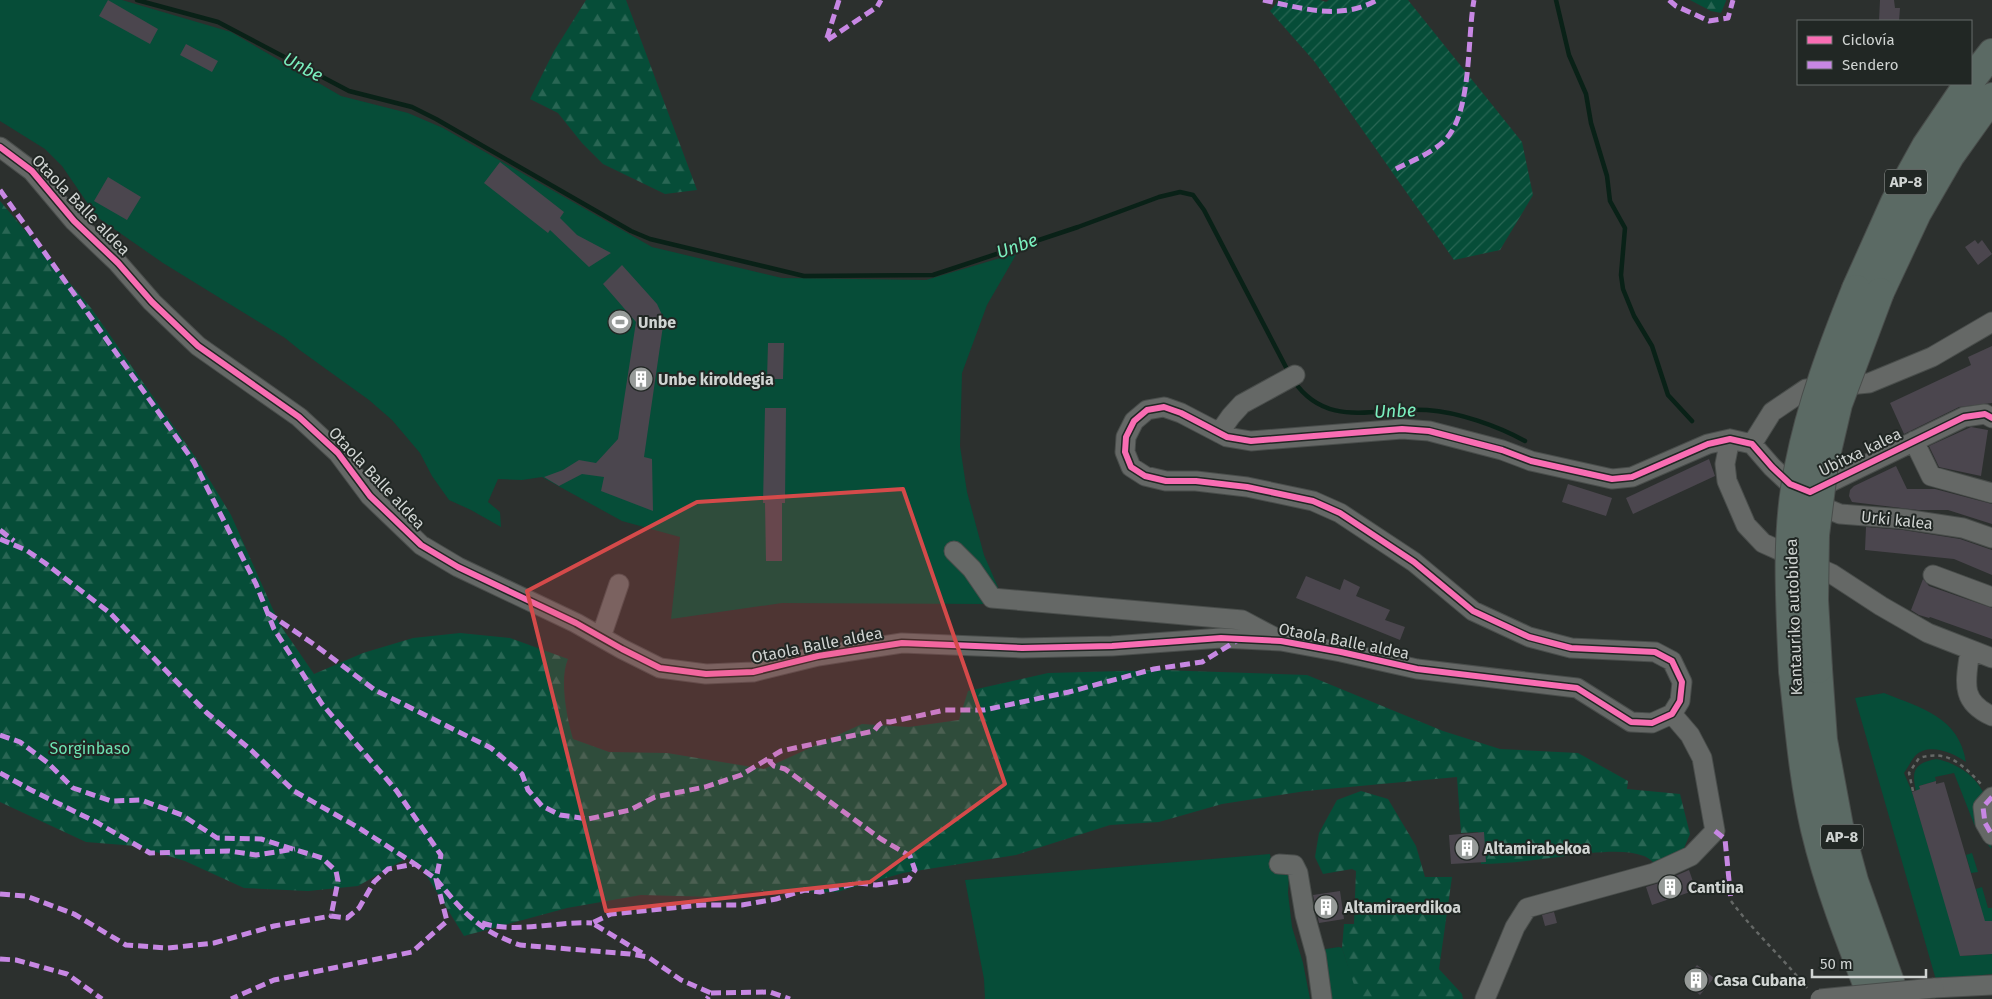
<svg xmlns="http://www.w3.org/2000/svg" width="1992" height="999" viewBox="0 0 1992 999" font-family="'Fira Sans',sans-serif">
<style>
.grass{fill:#064d38}
.forest{fill:url(#forest-firs)}
.garden{fill:url(#garden-furrows)}
.lines{fill:none;stroke-linecap:round;stroke-linejoin:round}
.stream{stroke:#092117;stroke-width:4.5}
.building{fill:#4b464e}
.minor-casing{stroke:#494d4b;stroke-width:21}
.highway-casing{stroke:#494d4b;stroke-width:30}
.path{stroke:#656866;stroke-width:2.5;stroke-dasharray:4 4;stroke-linecap:butt}
.minor{stroke:#656866;stroke-width:19}
.highway{stroke:#5b6a64;stroke-width:28}
.minor-bridge-casing{stroke:#494d4b;stroke-width:21;stroke-linecap:butt}
.highway-bridge-casing{stroke:#494d4b;stroke-width:30;stroke-linecap:butt}
.minor-bridge{stroke:#656866;stroke-width:19}
.highway-bridge{stroke:#5b6a64;stroke-width:28}
.quiet{stroke:#c787e3;stroke-width:5;stroke-dasharray:10 5;stroke-linecap:butt}
.cycleway-casing{stroke:#212724;stroke-width:9}
.cycleway{stroke:#f96db3;stroke-width:6}
.marked{fill:#d54a4a;fill-opacity:0.2;stroke:#d54a4a;stroke-width:4;stroke-linejoin:round}
.labels{text-anchor:middle;dominant-baseline:central;stroke-width:4;stroke-linejoin:round;paint-order:stroke}
.shield{fill:#212724;stroke:#9ca09e;stroke-width:1}
.shield-label{font-size:15px;font-weight:bold;fill:#d0d4d2}
.street-label{font-size:16px;fill:#d0d4d2;stroke:#212724}
.poi-label{font-size:16px;font-weight:bold;fill:#d0d4d2;stroke:#212724;text-anchor:start}
.park-label{font-size:16px;fill:#6de3b2;stroke:#212724}
.water-label{font-size:18px;font-style:italic;fill:#7bf0bf;stroke:#212724}
</style>
<defs>
<pattern id="forest-firs" width="22" height="20" patternUnits="userSpaceOnUse" patternTransform="scale(1.25)"><rect width="22" height="20" fill="#064d38"/><path d="M5 1l3.5 6h-7zM16 11l3.5 6h-7z" fill="#296654"/></pattern>
<pattern id="garden-furrows" width="10" height="10" patternUnits="userSpaceOnUse" patternTransform="scale(1.25)"><rect width="10" height="10" fill="#064d38"/><path d="M-1 1l2-2M0 10L10 0M9 11l2-2" fill="none" stroke="#296654"/></pattern>
</defs>
<rect width="100%" height="100%" fill="#2c302e"/>
<!-- grass -->
<path class="grass" d="M0,0H122L231,32L341,96L408,113L443,128L652,247L782,278L926,280L1017,253L987,305L962,373L960,446L967,492L984,555L1000,592L983,604L782,603L671,619L680,537L622,521L542,477L522,480L498,479L488,502L500,512L501,527L471,510L449,500L432,476L420,453L392,420L369,400L301,351L285,338L163,263L97,217L62,166L45,149L0,121Z
M1884,693C1921,708 1959,717 1966,762C1953,753 1929,742 1915,756C1911,761 1908,767 1904,773L1912,792L1961,956L1992,954V974L1936,980L1855,698Z
M1936,759C1954,762 1974,774 1983,792C1987,800 1987,813 1989,823C1990,831 1992,841 1991,849L1974,824L1954,773L1935,777L1936,781L1919,786L1920,789L1916,791C1911,770 1915,763 1936,759Z
M1972,853L1978,872L1971,873L1966,855Z
M1270,854L1272,869L1289,875L1288,893L1292,927L1303,963L1310,999H985L984,979L965,880Z
M1982,887L1988,908H1992V921H1984L1976,889Z
M1339,947L1342,948L1358,994L1357,999H1327L1319,950Z"/>
<!-- forest -->
<path class="forest" d="M586,0H626L697,190L665,194L603,164L582,143L558,113L530,99L554,51Z
M1690,0H1726V1L1721,13L1711,11Z
M0,201L91,308L198,461L231,515L279,623L314,674L363,653L413,638L460,633L510,638L568,659C559,679 567,719 573,739L609,752L667,753L764,769L862,724L909,727L959,720L968,691L1048,673L1160,670L1307,675L1443,731L1500,749L1578,753L1628,781L1627,789L1680,794L1690,834L1676,867L1662,870C1656,865 1651,859 1644,856C1627,850 1607,852 1590,853C1553,857 1517,864 1481,864L1478,832L1461,833L1457,777L1306,791L1222,804L1159,822L1110,825L1016,855L903,873L837,892L755,891L715,897L641,895L567,908L464,936L420,865L407,858L358,886L308,891L244,888L185,861L136,846L86,842L0,802Z
M1361,791L1388,799L1416,846L1425,877H1452L1439,969L1462,994L1463,999H1357V994L1342,948L1344,924H1354L1356,871L1352,869L1323,874L1315,857L1319,833L1337,800Z"/>
<!-- garden -->
<path class="garden" d="M1279,0H1320L1326,2L1329,0H1408L1522,142L1533,195L1500,250L1454,260L1314,61L1270,11Z"/>
<g class="lines">
<!-- stream -->
<path class="stream" d="M137,0L218,22L349,91L412,107L436,119L631,231L650,239L804,276L933,275L1078,227L1159,197L1180,192L1193,195L1204,210L1289,373
M1556,0L1569,55L1586,94L1591,123L1607,176L1610,201L1625,228L1621,275L1623,289L1634,316L1652,346L1668,395L1692,421
M1293,380C1328,431 1376,406 1427,410C1458,412 1498,426 1525,441"/>
</g>
<!-- building -->
<path class="building" d="M108,0L158,29L150,44L99,16Z
M1880,0H1894L1895,8H1900L1899,21H1879Z
M186,44L218,61L212,72L180,55Z
M500,162L564,212L560,218L577,235L611,253L589,267L550,230L548,233L484,183Z
M108,177L141,197L127,220L94,201Z
M1975,240L1978,244L1982,240L1992,254L1978,265L1965,247Z
M622,265L657,304L664,319L644,457L652,459L653,511L601,491L604,477L582,474L559,486L544,477L563,470L579,460L596,463L618,439L636,322L603,284Z
M768,343H784L783,379H767Z
M1992,346V403L1959,407L1904,434L1890,403L1971,365L1968,357Z
M765,408H786L785,503H782V561H766L765,503H763Z
M1971,427L1988,430L1981,476L1939,467L1929,446Z
M1709,459L1715,476L1633,514L1626,498Z
M1896,466L1907,489H1935L1992,504V524L1948,510H1918L1852,502L1849,496L1850,490L1854,486Z
M1568,484L1612,498L1606,516L1562,502Z
M1866,527L1903,530L1960,539L1989,549L1992,550V575L1954,559L1865,550Z
M1306,576L1340,590L1344,579L1360,587L1356,596L1390,610L1385,620L1405,627L1400,640L1296,598Z
M1923,579L1929,586L1992,608V639L1930,617L1929,618L1919,615L1911,610Z
M1936,781V784L1944,782L1985,921H1992V954L1960,956L1912,792L1920,789L1919,786Z
M1484,832L1486,862L1451,864L1449,835Z
M1689,870L1696,890L1652,905L1646,887L1659,883Z
M1340,891L1344,919L1319,923L1313,895Z
M1554,912L1557,923L1545,926L1542,915Z
M1697,965L1714,978L1700,995L1683,982Z"/>
<g class="lines">
<defs>
<path id="minor" d="M0,147L32,171L74,221L118,263L152,302L198,346L299,417L338,453L370,496L421,545L458,567L576,623L622,649L660,668L706,674L753,672L818,656L902,643L1022,648L1112,646L1221,638L1281,641L1341,652L1417,669L1577,688L1631,722L1652,723L1672,714L1680,701L1682,682L1672,661L1655,652L1571,648L1529,637L1473,611L1414,562L1340,513L1313,501L1247,487L1196,481H1166L1145,476L1131,467L1125,452L1126,437L1134,421L1147,410L1164,407L1181,413L1227,437L1251,441L1402,429L1429,431L1502,450L1531,461L1612,479L1632,477L1708,444L1730,439L1752,444L1772,467L1790,484L1810,492L1964,417L1985,414L1992,418
M1219,433L1231,416L1242,404L1295,375
M1730,439L1725,464L1727,481L1746,525L1763,543L1832,574L1881,606L1928,633L1992,658
M1914,441L1931,476L1992,493
M1752,444L1772,412L1806,389L1869,383L1932,357L1992,322
M1813,496L1818,505L1840,514L1904,519L1963,528L1992,538
M954,551L972,569L992,598L1242,620L1276,638
M1933,575L1992,597
M601,637L619,584
M1970,650C1966,681 1959,701 1992,716
M1992,797L1983,807L1985,823L1992,835
M1279,864L1294,865L1298,873L1305,915L1316,955L1322,999
M1934,988L1992,985
M1485,999L1515,927L1527,908L1654,873L1691,856L1715,831L1702,758L1690,735L1672,714"/>
<path id="highway" d="M1971,80L1992,53
M1856,289L1895,202L1926,146L1968,84
M1880,292L1917,213L1950,156L1992,97
M1818,669L1823,740L1839,826L1854,881L1896,999
M1793,671C1799,723 1803,778 1815,829C1829,888 1851,943 1873,999"/>
</defs>
<!-- minor casing -->
<use href="#minor" class="minor-casing"/>
<!-- highway casing -->
<use href="#highway" class="highway-casing"/>
<!-- path -->
<path class="path" d="M1913,791L1909,773L1919,758C1948,749 1963,765 1982,785
M1731,901C1754,932 1783,958 1807,988"/>
<!-- minor -->
<use href="#minor" class="minor"/>
<!-- highway -->
<use href="#highway" class="highway"/>
<defs>
<path id="minor-bridge" d="M1820,999L1934,988"/>
<path id="highway-bridge" d="M1818,669L1814,600L1815,535L1824,464L1838,404L1880,292
M1793,671C1790,603 1785,532 1799,466C1811,405 1833,346 1856,289"/>
</defs>
<!-- minor-bridge casing -->
<use href="#minor-bridge" class="minor-bridge-casing"/>
<!-- highway-bridge casing -->
<use href="#highway-bridge" class="highway-bridge-casing"/>
<!-- minor-bridge -->
<use href="#minor-bridge" class="minor-bridge"/>
<!-- highway-bridge -->
<use href="#highway-bridge" class="highway-bridge"/>
<!-- quiet -->
<path class="quiet" d="M839,0L826,41L877,7L881,0
M1263,0C1302,8 1340,21 1377,0
M1669,0L1676,6L1709,21L1728,18L1733,0
M1396,169C1413,160 1433,153 1446,139C1472,111 1467,38 1474,0
M0,190L194,462L256,584L274,629L322,704L396,790L441,855L436,879C463,912 479,931 520,945L630,954L648,957L681,980L711,993L707,999
M0,530L14,541
M0,539L26,550L45,563L110,613L207,713L251,750L294,791L359,828L415,864
M268,613L315,645L375,690L491,748L522,774L528,790L542,806L560,815L588,819L630,810L655,797L705,787L741,775L771,757
M0,735L20,742L48,763L73,788L111,801L141,800L182,815L217,838L261,839L322,858L336,871L338,881L331,916L347,918L359,908L374,882L388,869L415,864L436,879L447,921L412,952L274,980L231,999
M0,773L31,790L96,822L150,853L229,851L256,855L295,849
M1992,797L1983,807L1985,823L1992,835
M1715,831L1725,839L1731,901
M0,894L26,896L74,914L126,945L168,948L214,943L274,926L331,916
M482,923C517,934 555,921 592,923
M642,953L592,923L611,914L702,905H742L776,899L805,890L820,892L858,883L876,885L908,880L915,870L910,856L881,839L785,769L774,766L770,762L771,757L781,751L874,731C879,724 882,721 890,722L945,710H984L1069,692L1154,669L1202,662L1238,640
M0,959L16,960L67,974L102,999
M711,993L770,992L790,999"/>
<defs>
<path id="cycleway" d="M0,147L32,171L74,221L118,263L152,302L198,346L299,417L338,453L370,496L421,545L458,567L576,623L622,649L660,668L706,674L753,672L818,656L902,643L1022,648L1112,646L1221,638L1281,641L1341,652L1417,669L1577,688L1631,722L1652,723L1672,714L1680,701L1682,682L1672,661L1655,652L1571,648L1529,637L1473,611L1414,562L1340,513L1313,501L1247,487L1196,481H1166L1145,476L1131,467L1125,452L1126,437L1134,421L1147,410L1164,407L1181,413L1227,437L1251,441L1402,429L1429,431L1502,450L1531,461L1612,479L1632,477L1708,444L1730,439L1752,444L1772,467L1790,484L1810,492L1964,417L1985,414L1992,418"/>
</defs>
<!-- cycleway casing -->
<use href="#cycleway" class="cycleway-casing"/>
<!-- cycleway -->
<use href="#cycleway" class="cycleway"/>
</g>
<!-- marked area -->
<path class="marked" d="M903,489L1005,784L870,882L606,911L527,591L697,502Z"/>
<!-- icons -->
<defs>
<symbol id="stadium-disc" viewBox="-11 -11 22 22"><circle r="9.5" fill="#979b99" stroke="#212724"/><path d="M0-5a6.5 5 0 1 0 0 10a6.5 5 0 1 0 0-10ZM-3.5-1.8h7v3.6h-7Z" fill="#fff"/></symbol>
<symbol id="building-disc" viewBox="-11 -11 22 22"><circle r="9.5" fill="#979b99" stroke="#212724"/><path d="M-4-6H4V6H1V3H-1V6H-4ZM-2.5-4.3h1.7v1.8h-1.7ZM.8-4.3h1.7v1.8H.8ZM-2.5-1h1.7V.8h-1.7ZM.8-1h1.7V.8H.8Z" fill="#fff"/></symbol>
</defs>
<g fill-rule="evenodd">
<use href="#stadium-disc" x="606" y="308" width="28" height="28"/>
<use href="#building-disc" x="627" y="365" width="28" height="28"/>
<use href="#building-disc" x="1453" y="834" width="28" height="28"/>
<use href="#building-disc" x="1656" y="873" width="28" height="28"/>
<use href="#building-disc" x="1312" y="893" width="28" height="28"/>
<use href="#building-disc" x="1682" y="966" width="28" height="28"/>
</g>
<g class="labels">
<!-- shield labels -->
<g class="shield">
<rect x="1885" y="169.5" width="42" height="25" rx="4"/>
<rect x="1821" y="824.5" width="42" height="25" rx="4"/>
</g>
<g class="shield-label">
<text x="1906" y="182">AP-8</text>
<text x="1842" y="837">AP-8</text>
</g>
<!-- street labels -->
<g class="street-label">
<text transform="translate(81 205) rotate(46)">Otaola Balle aldea</text>
<text transform="translate(1860 452) rotate(-26)">Ubitxa kalea</text>
<text transform="translate(377 478) rotate(47)">Otaola Balle aldea</text>
<text transform="translate(1897 520) rotate(6)">Urki kalea</text>
<text transform="translate(1794 617) rotate(-92)">Kantauriko autobidea</text>
<text transform="translate(1344 641) rotate(11)">Otaola Balle aldea</text>
<text transform="translate(817 645) rotate(-11)">Otaola Balle aldea</text>
</g>
<!-- poi labels -->
<g class="poi-label">
<text x="638" y="322">Unbe</text>
<text x="658" y="379">Unbe kiroldegia</text>
<text x="1484" y="848">Altamirabekoa</text>
<text x="1688" y="887">Cantina</text>
<text x="1344" y="907">Altamiraerdikoa</text>
<text x="1714" y="980">Casa Cubana</text>
</g>
<!-- park labels -->
<g class="park-label">
<text x="90" y="748">Sorginbaso</text>
</g>
<!-- water labels -->
<g class="water-label">
<text transform="translate(303 67) rotate(28)">Unbe</text>
<text transform="translate(1017 246) rotate(-19)">Unbe</text>
<text transform="translate(1395 411) rotate(-2)">Unbe</text>
</g>
</g>
<!-- legend -->
<rect x="1797" y="20" width="175" height="65" fill="#212724" stroke="#676c6a"/>
<rect x="1807" y="36" width="25" height="8" fill="#f96db3" stroke="#676c6a"/>
<text x="1842" y="45" font-size="15" fill="#d0d4d2">Ciclovía</text>
<rect x="1807" y="61" width="25" height="8" fill="#c787e3" stroke="#676c6a"/>
<text x="1842" y="70" font-size="15" fill="#d0d4d2">Sendero</text>
<!-- scale -->
<path d="M1812 969v8h114v-8" fill="none" stroke="#d0d4d2" stroke-width="2.5"/>
<text x="1820" y="969" font-size="15" fill="#d0d4d2" stroke="#212724" stroke-width="4" paint-order="stroke">50 m</text>
</svg>
